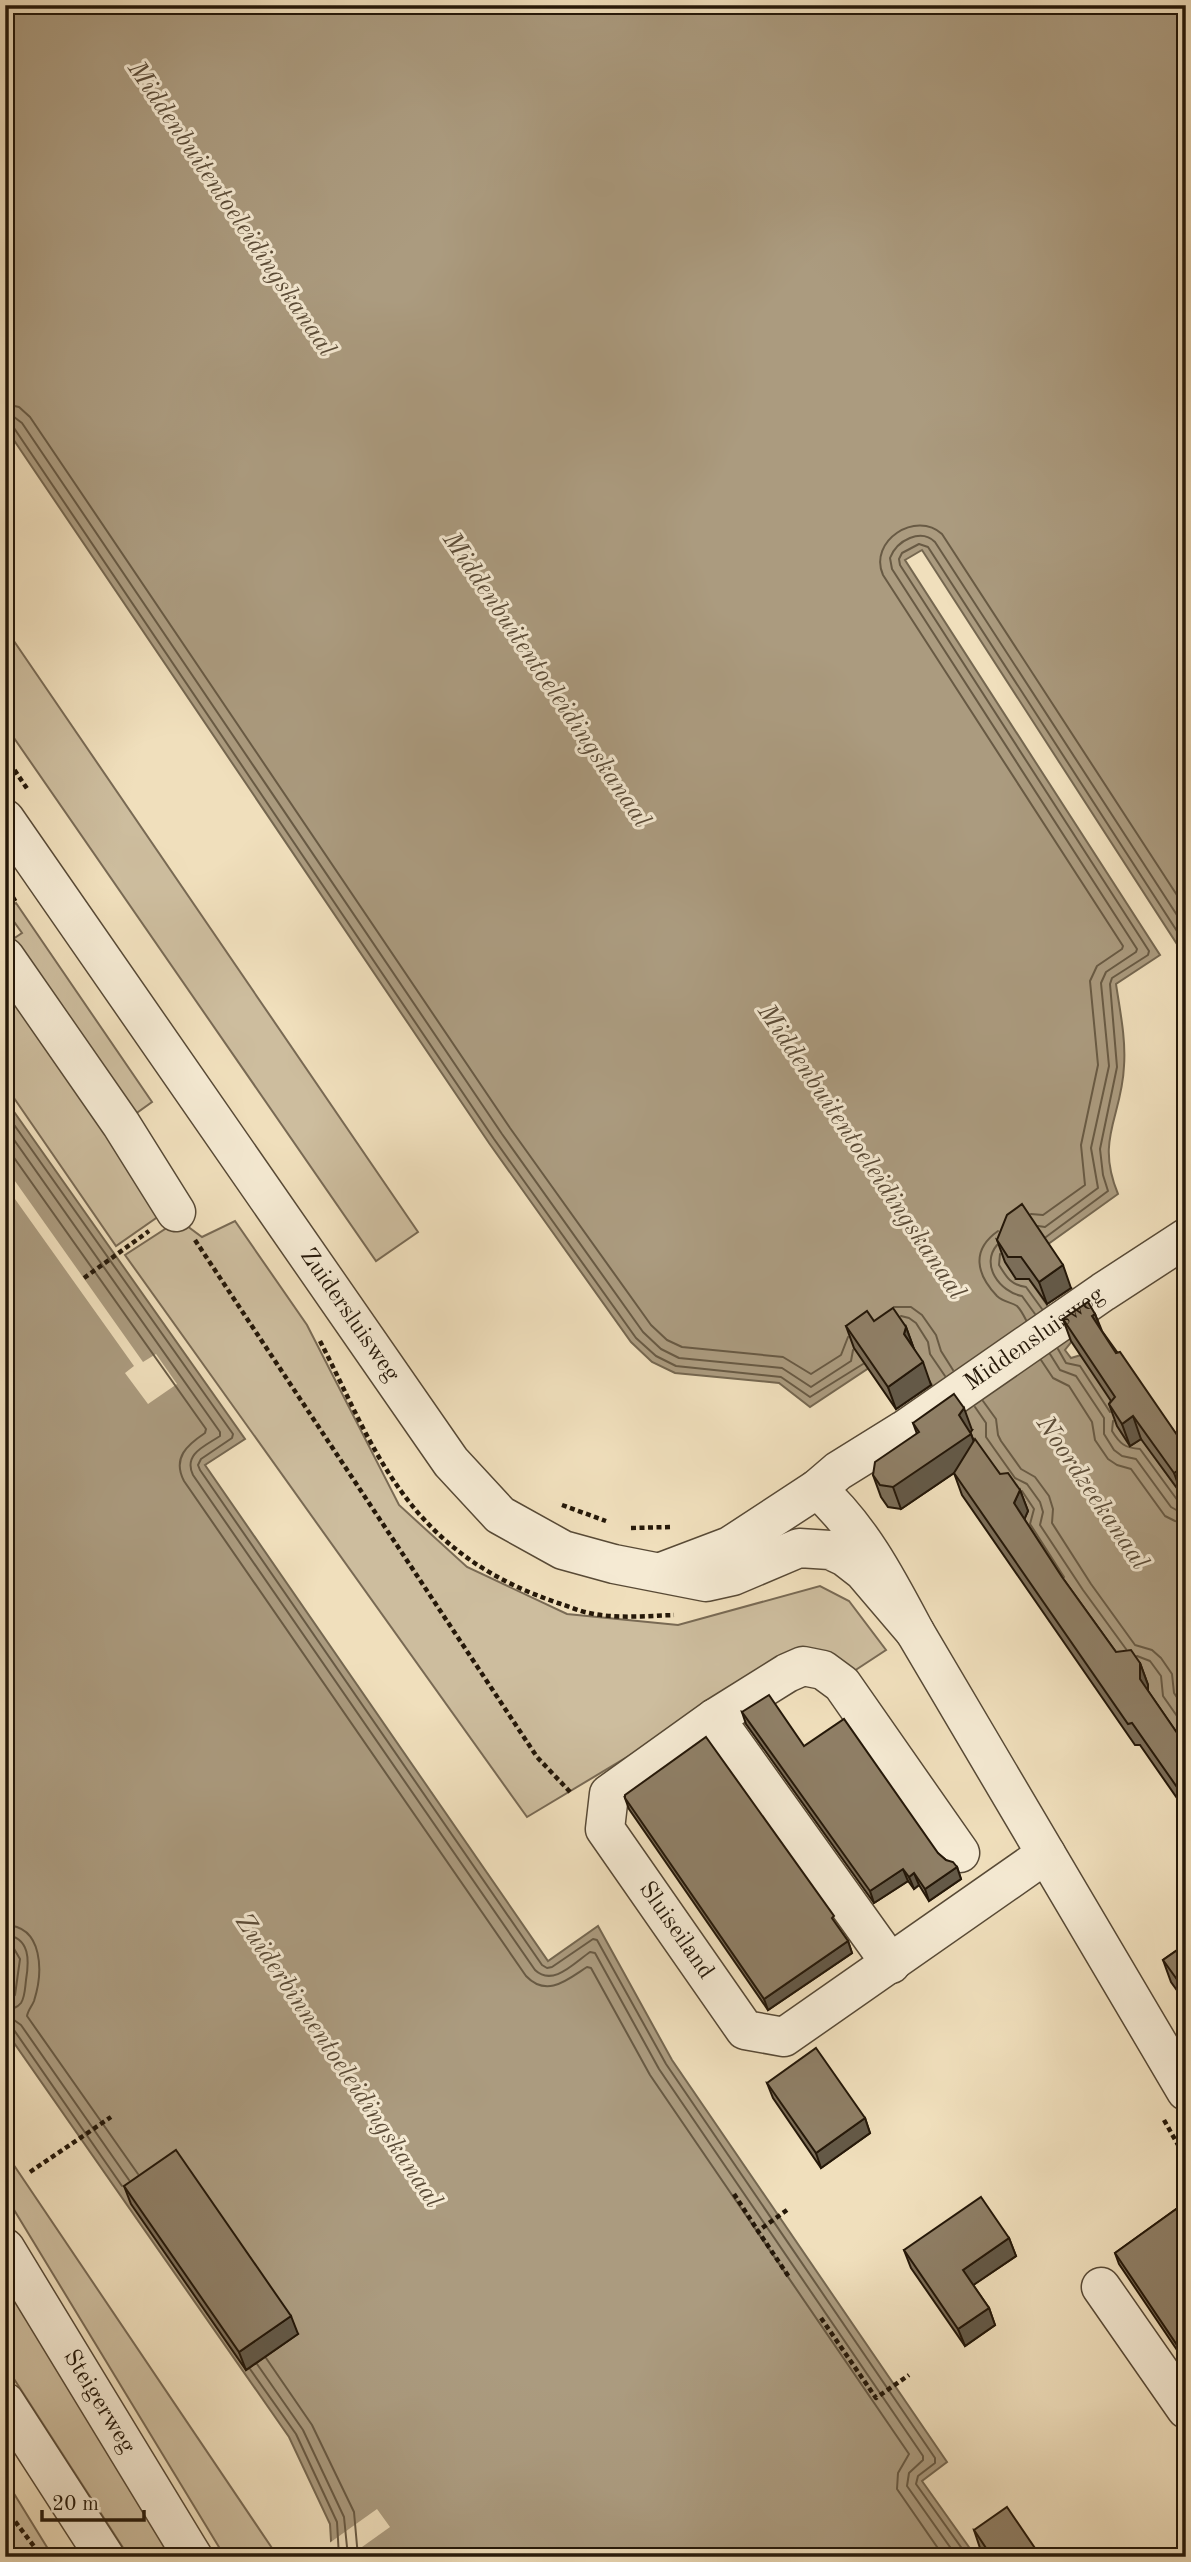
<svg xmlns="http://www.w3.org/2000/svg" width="1191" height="2562" viewBox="0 0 1191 2562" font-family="'Old Standard TT',serif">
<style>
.green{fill:#cdbd9e;stroke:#796a54;stroke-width:2}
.water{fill:#ab9b7f;stroke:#756750;stroke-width:2}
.pier{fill:#f0dfbc}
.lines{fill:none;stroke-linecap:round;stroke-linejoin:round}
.shore{stroke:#685a44;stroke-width:2}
.minor-casing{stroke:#584a36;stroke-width:41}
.path{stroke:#251809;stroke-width:4.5;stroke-dasharray:5 3.5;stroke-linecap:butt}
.minor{stroke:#f5ead3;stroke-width:38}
.wall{fill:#7b6d58;stroke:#251809;stroke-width:2}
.shaded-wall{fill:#645947;stroke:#251809;stroke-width:2}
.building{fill:#8f7f66;stroke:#251809;stroke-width:2}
.labels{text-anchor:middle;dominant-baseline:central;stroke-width:6;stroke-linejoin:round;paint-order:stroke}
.street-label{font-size:24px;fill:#251809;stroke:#f5ead3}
.water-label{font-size:26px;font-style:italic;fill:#5b4c38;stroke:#f5ead3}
</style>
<rect width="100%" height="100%" fill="#f0dfbc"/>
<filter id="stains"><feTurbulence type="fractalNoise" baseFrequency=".00286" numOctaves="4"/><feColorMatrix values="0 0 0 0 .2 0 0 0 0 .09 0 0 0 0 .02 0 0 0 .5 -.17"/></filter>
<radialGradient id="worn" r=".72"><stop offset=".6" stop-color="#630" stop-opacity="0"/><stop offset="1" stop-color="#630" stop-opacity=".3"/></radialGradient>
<!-- green -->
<path class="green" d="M5,628L418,1232L376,1261L5,725Z
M16,903L152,1102L131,1117L10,941L22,933L5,909Z
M5,969L169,1209L116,1246L5,1085Z
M179,1220L202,1237L235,1221L307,1325L399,1505L467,1567L567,1614L678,1625L820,1586L849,1601L886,1650L851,1673L784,1663L527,1817L125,1255Z
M5,2152L278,2557H225L5,2195Z
M5,2279L176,2557H129L5,2365Z
M5,2479L53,2557H5Z"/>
<!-- water -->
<path class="water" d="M5,5H1186V958L922,550L905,560L1160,955L1116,984C1120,1011 1126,1039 1124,1066C1122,1117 1095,1139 1118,1194L1040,1250L1016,1279L1025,1277L1029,1279L1072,1341L1065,1350L1071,1358L1081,1355L1186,1501V1755L1126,1677L1009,1498L911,1354L875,1364L810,1407L779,1383L675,1373L652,1362L631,1342L489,1143L5,427Z
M5,1099L245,1439L205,1465L548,1961L598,1926L672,2060L947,2462L922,2481L976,2557H332L330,2524L289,2437L5,2030L13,1959L5,1947Z"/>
<!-- pier -->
<path class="pier" d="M5,1167L143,1362L156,1354L177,1384L148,1404L125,1373L134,1366L5,1185Z
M377,2509L390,2527L348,2557H329L328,2544Z"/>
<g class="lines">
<!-- shore -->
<path class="shore" d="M5,404L19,407L30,417L510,1128L651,1325L667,1340L682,1347L783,1357L811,1374L841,1355L848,1337
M5,415L14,417L22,423L502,1134L643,1332L661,1349L679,1358L782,1368L811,1387L851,1361L853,1350
M5,424L14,428L494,1139L636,1338L656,1356L676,1366L781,1377L810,1397L863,1364
M5,1112L233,1434L232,1438L201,1459L198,1465L200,1470L542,1965L547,1968L552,1967L593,1939L597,1940L666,2064L935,2458V2463L918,2476L916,2484L968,2557
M5,1127L220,1432V1436C205,1446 183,1454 193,1475L535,1970C553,1987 574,1963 590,1952L595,1953L659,2069L923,2456V2460L909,2473L907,2486L957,2557
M5,1145L206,1429L205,1433C187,1445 172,1458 184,1481L526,1976C547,1998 567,1980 587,1967L591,1968L650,2075L909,2454L898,2473L897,2489L944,2557
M1031,1214L1043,1215L1085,1185L1081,1145L1098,1065L1090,981L1097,966L1122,949L1123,946L883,575C868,541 916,510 942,534L1186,909
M1038,1226L1045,1227L1098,1188L1091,1148L1109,1066L1101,983L1106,972L1136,952L1137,949L892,569L890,558C897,540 921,528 935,542L1186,929
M998,1231C971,1250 976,1274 997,1296C1003,1302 1011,1302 1017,1306C1020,1309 1024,1316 1026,1320
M1046,1237L1108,1191L1103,1175L1100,1149L1117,1067L1110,984L1112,978L1148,955L1149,951L900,565L899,559L902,553L919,544L928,547L1186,945
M997,1245C980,1265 1000,1292 1022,1296L1035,1314
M1000,1254L999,1265C1007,1278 1011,1285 1026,1287L1042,1309
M894,1307H911L922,1315L936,1335L941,1351L953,1370
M901,1316L909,1318L916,1323L928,1342L930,1354L945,1376
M1058,1349L1066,1363L1080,1366L1110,1412
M1050,1354L1060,1370L1076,1376L1104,1418V1434L1114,1450L1122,1456L1136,1459L1171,1507L1178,1511L1186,1512
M1041,1360L1053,1378L1069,1386L1092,1422L1095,1440L1108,1459L1117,1465L1131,1469L1165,1516L1175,1521L1186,1523
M983,1401L996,1419L998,1435L1001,1441L1021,1469L1035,1477L1049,1496L1053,1509L1052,1523L1091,1584L1135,1645L1152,1650L1161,1658L1172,1674L1174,1693L1186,1711
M975,1407L986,1423V1437L993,1447L1015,1478L1027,1484L1040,1502L1043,1512L1040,1525L1083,1590L1126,1649
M1113,1421L1112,1431C1120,1444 1125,1448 1140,1449L1178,1501L1186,1504
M1022,1491L1034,1509L1030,1524L1064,1577
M1137,1656L1150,1661L1161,1676L1163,1696L1186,1729
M5,1925C44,1926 43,1973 34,2001C32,2006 28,2010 27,2016L138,2174
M5,1935C31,1937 29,1962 26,1980C25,1988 25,1997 21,2003C17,2008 12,2009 5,2010
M5,1944L13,1947L20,1959L15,1995L11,2000L5,2001
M5,2018L14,2020L21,2025L129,2180
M5,2027L14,2030L122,2186
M266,2358L312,2425L354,2512L358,2557
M257,2364L303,2430L344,2517L348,2557
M250,2369L296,2434L337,2522L339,2557"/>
<defs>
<g id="minor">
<path id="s1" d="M5,819L451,1462L500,1515L563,1550L614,1564L706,1582L733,1576L799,1548L830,1550L845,1557L863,1571L915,1632"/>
<path d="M5,957L121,1124L176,1212"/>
<path d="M817,1489C860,1527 888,1581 915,1632L1186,2091"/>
<path id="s2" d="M664,1571L730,1546L817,1489L838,1471L904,1430L1103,1292L1186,1238"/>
<path d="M715,1718L891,1964"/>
<path id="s3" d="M960,1853L842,1684L823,1670L803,1666L787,1673L715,1718L609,1794L605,1829L745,2030L784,2037L1046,1854"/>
<path id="s4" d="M5,2248L193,2557"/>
<path d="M1101,2287L1186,2409"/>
<path d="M5,2402L105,2557"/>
</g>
</defs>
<!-- minor casing -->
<use href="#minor" class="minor-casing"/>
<!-- path -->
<path class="path" d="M5,756L28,790
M5,905L16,898
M195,1240L537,1757L572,1794
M84,1278L149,1231
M320,1341C346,1391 368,1446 401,1491C442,1548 493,1581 558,1603C568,1606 579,1611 589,1613C616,1619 646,1616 674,1615
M562,1505L606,1521
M631,1528L671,1527
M1164,2120L1186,2159
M30,2172L111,2117
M734,2194L758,2231
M787,2210L758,2231L789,2277
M821,2318L876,2398L909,2375
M5,2508L36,2549L39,2557"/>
<!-- minor -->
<use href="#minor" class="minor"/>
</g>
<!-- wall -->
<path class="wall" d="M997,1240L1071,1288L1047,1304L1029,1279H1016L1005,1262Z
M1095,1314L1102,1331L1186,1448L1182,1495L1141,1439L1130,1446L1117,1426L1109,1404L1111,1401L1071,1341L1063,1319Z
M874,1321L906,1327L914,1349L931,1385L896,1409L854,1348L846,1326Z
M913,1423L972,1430L970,1432L974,1441L1000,1474L1020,1490L1028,1511L1024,1519L1062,1577L1116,1652L1140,1663L1148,1685V1691L1186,1746V1811L1140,1745H1135L962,1495L954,1473L901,1509L888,1507L881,1497L873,1475L917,1434Z
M742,1712L804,1746L946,1860L957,1867L961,1879L929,1901L919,1885L914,1889L908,1881L874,1903L746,1724Z
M625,1798L837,1926L848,1941L852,1953L768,2010L629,1809Z
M1186,1944V2003L1171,1982L1163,1960Z
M767,2083L865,2118L870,2133L821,2168L773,2098Z
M124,2186L298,2334L246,2370L131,2204Z
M1186,2202L1181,2356L1119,2264L1115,2253Z
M1009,2238L1016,2256L973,2285L989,2308L995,2325L965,2346L911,2268L904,2250Z
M974,2530L1041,2557H986L980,2548Z"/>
<!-- shaded-wall -->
<path class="shaded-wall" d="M1063,1265L1071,1288L1047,1304L1039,1282Z
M1095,1314L1103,1336L1092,1316Z
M906,1327L914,1349L904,1334Z
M923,1362L931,1385L896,1409L888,1387Z
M964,1408L972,1430L968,1436L971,1434L979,1456L901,1509L893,1487L959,1415Z
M1133,1416L1141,1439L1130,1446L1122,1424Z
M1186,1465V1492L1182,1495L1174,1473Z
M1020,1490L1028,1511L1022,1525L1014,1503Z
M1140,1663L1148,1685V1701L1140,1679Z
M957,1867L961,1879L929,1901L925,1889Z
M903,1869L908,1881L874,1903L870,1891Z
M914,1873L919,1885L914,1889L909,1877Z
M848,1941L852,1953L768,2010L764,1999Z
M865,2118L870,2133L821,2168L816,2153Z
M1009,2238L1016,2256L969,2288L963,2270Z
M989,2308L995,2325L965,2346L958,2329Z
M291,2316L298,2334L246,2370L239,2352Z
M1186,2339V2353L1181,2356L1177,2345Z"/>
<!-- building -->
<path class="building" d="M1022,1204L1063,1265L1039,1282L1021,1257H1008L997,1240L1007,1215Z
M1088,1302L1095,1314L1092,1316L1116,1353L1120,1352L1186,1448V1465L1174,1473L1133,1416L1122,1424L1109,1404L1115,1397L1063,1319Z
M893,1308L906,1327L904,1334L923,1362L888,1387L846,1326L867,1311L874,1321Z
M954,1394L964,1408L959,1415L971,1434L893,1487L880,1485L873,1475L875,1462L919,1432L913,1423Z
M975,1439L1000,1474L1008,1473L1020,1490L1014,1503L1062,1577L1116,1652L1131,1650L1140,1663V1679L1186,1746V1800L1132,1723L1128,1724L954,1473Z
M769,1695L804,1746L844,1719L938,1853L946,1860L953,1862L957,1867L925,1889L914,1873L909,1877L903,1869L870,1891L742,1712Z
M706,1737L834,1916L832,1918L848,1941L764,1999L625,1798V1795Z
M1186,1944V1992L1163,1960Z
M816,2048L865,2118L816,2153L767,2083Z
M176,2150L291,2316L239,2352L124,2186Z
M981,2197L1009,2238L963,2270L989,2308L958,2329L904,2250Z
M1186,2202V2339L1177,2345L1115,2253Z
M1007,2507L1041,2557H992L974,2530Z"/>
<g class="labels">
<!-- street labels -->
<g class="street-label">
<text stroke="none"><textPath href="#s1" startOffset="604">Zuidersluisweg</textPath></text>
<text stroke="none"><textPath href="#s2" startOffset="439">Middensluisweg</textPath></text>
<text stroke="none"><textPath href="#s3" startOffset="642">Sluiseiland</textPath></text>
<text stroke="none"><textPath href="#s4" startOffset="180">Steigerweg</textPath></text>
</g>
<!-- water labels -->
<g class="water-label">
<text transform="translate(231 209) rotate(56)">Middenbuitentoeleidingskanaal</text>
<text transform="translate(546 680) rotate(56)">Middenbuitentoeleidingskanaal</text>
<text transform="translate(861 1152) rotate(56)">Middenbuitentoeleidingskanaal</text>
<text transform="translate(1092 1493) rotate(56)">Noordzeekanaal</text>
<text transform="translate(338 2061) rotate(56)">Zuiderbinnentoeleidingskanaal</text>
</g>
</g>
<!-- margin -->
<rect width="1191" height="2562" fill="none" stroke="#f0dfbc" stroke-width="28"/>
<rect x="7" y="7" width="1177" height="2548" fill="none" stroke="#251809" stroke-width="3.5"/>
<rect x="14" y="14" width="1163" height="2534" fill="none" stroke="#251809" stroke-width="2"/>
<!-- scale -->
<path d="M42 2510v10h102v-10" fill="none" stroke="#251809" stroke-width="3.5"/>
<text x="52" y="2510" font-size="21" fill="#251809" stroke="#f5ead3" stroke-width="5" paint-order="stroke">20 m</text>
<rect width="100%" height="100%" filter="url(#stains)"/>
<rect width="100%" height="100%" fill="url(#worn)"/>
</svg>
